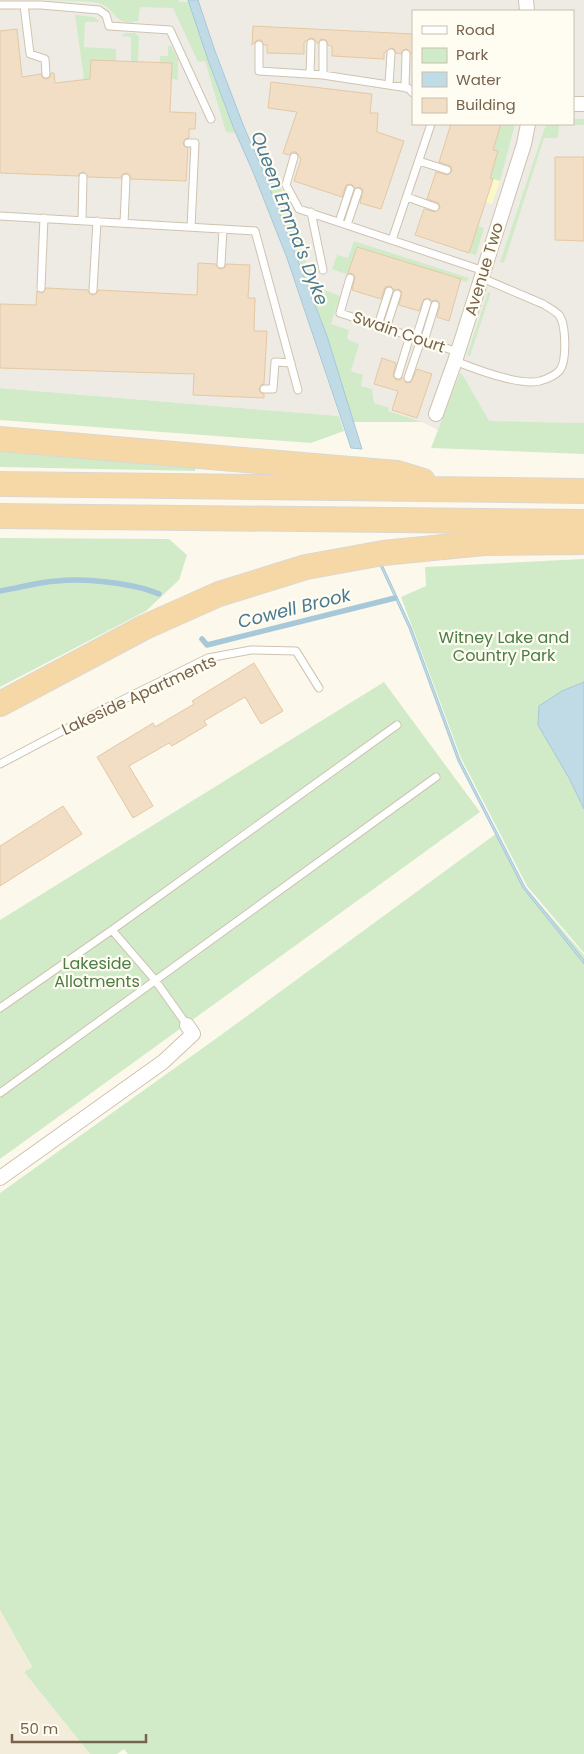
<svg xmlns="http://www.w3.org/2000/svg" width="584" height="1754" viewBox="0 0 584 1754" font-family="Poppins,sans-serif">
<style>
.residential{fill:#f4ecda}
.industrial{fill:#eeebe4;fill-rule:evenodd}
.green{fill:#d1ebc9}
.sand{fill:#faf8c8}
.water{fill:#c0dae6;stroke:#a6c8d8}
.lines{fill:none;stroke-linecap:round;stroke-linejoin:round}
.stream{stroke:#a6c8d8;stroke-width:5.5}
.building{fill:#f1dec4;stroke:#e4c8a4}
.service-casing{stroke:#cfc3b0;stroke-width:9}
.minor-casing{stroke:#cfc3b0;stroke-width:16}
.trunk-casing{stroke:#dcd7d1;stroke-width:26}
.service{stroke:#fff;stroke-width:7}
.minor{stroke:#fff;stroke-width:14}
.trunk{stroke:#f6d8a6;stroke-width:24}
.labels{text-anchor:middle;dominant-baseline:central;stroke-width:4.5;stroke-linejoin:round;paint-order:stroke}
.street-label{font-size:16px;fill:#78644e;stroke:#fffcf2}
.park-label{font-size:16px;fill:#4c7d46;stroke:#fffcf2}
.water-label{font-size:18px;font-style:italic;fill:#4b7992;stroke:#fffcf2}
</style>
<rect width="100%" height="100%" fill="#fcf9ec"/>
<!-- residential -->
<path class="residential" d="M0,1610L32,1668L24,1672L90,1754H0Z"/>
<!-- industrial -->
<path class="industrial" d="M0,0H188L208,60L234,129L253,172L287,258L339,416L0,388Z
M198,0H584V423L489,422L463,375L461,374L438,430L422,422H353L327,336L264,173L244,127L215,51ZM413,11H573V124H413Z"/>
<!-- green -->
<path class="green" d="M47,0H179V2H189L208,60L236,133L226,132L205,61L198,62L173,8L140,7L138,21C114,28 117,8 98,3C84,0 62,1 47,0Z
M75,15L94,17L100,22H85L84,47L116,49V61L91,60L90,80L84,79Z
M125,33H135L139,37L138,61H131V37L121,36Z
M168,46H171L178,59V80L172,79V63L160,62V56H168Z
M573,119H584V125H559L558,138H544L504,263L500,262L544,130L547,124H573Z
M501,124H515L500,181L490,178L498,151L493,150Z
M264,173L277,176L314,286L340,296L331,324L349,330L347,339L359,344L351,371L363,375L361,386L372,389L374,403L389,408L388,411L422,422H353L327,336Z
M477,226L484,228L476,255L469,253Z
M354,241L469,278L467,282L464,281L358,247L348,275L332,269L337,255L348,258Z
M488,292L490,293V295L470,356L467,355Z
M460,373L463,375L489,421L584,423V454L431,448Z
M0,388L339,416L344,431L311,443L0,420Z
M0,447L196,462L195,471L0,467Z
M0,538L169,539L187,555L179,580L146,611L0,687Z
M584,559V953L527,886L461,758L401,597L426,586L425,567Z
M384,682L480,812L0,1159V920Z
M497,833L525,887L584,955V1754H128L124,1749L117,1754H90L24,1672L32,1667L0,1610V1193L221,1035Z"/>
<!-- sand -->
<path class="sand" d="M493,179L500,181L492,204L485,202Z"/>
<!-- water -->
<path class="water" d="M188,0H198L215,51L244,127L264,173L327,336L362,449L351,448L287,258L253,172L234,129L208,60Z
M380,560L411,627L460,760L525,887L584,960V964L523,888L458,761L409,628L378,561Z
M584,682V809L569,778L538,725L539,706L562,691Z"/>
<g class="lines">
<!-- stream -->
<path class="stream" d="M0,591C19,588 38,582 57,581C84,578 134,583 159,594
M202,639L207,645L395,598"/>
</g>
<!-- building -->
<path class="building" d="M253,26L413,34V55L407,49L403,50L401,54L396,53L394,49L391,48L384,53V59L332,56V46L328,45L326,40L321,39L318,44L314,39L311,38L304,42V54L267,53V45H264L261,40H257L252,45Z
M17,29L22,77L41,74L43,78L47,79L50,77L51,73H54L55,83L90,79L91,60L172,63L170,112L196,113L195,129H189V138L185,139L183,143L184,146L188,148L186,181L131,179L130,175L127,173L123,174L121,178L88,177L84,172L80,173L78,176L0,173V31Z
M271,82L372,94L370,113H378L377,132L404,141L381,209L360,203L363,190L360,187L355,188L351,184L346,185L342,197L294,181L301,159L296,152H292L289,155L283,153L297,112L268,108Z
M451,124H501L493,150L498,151L490,178L493,179L469,253L415,235L424,209L435,212L440,208L439,203L427,199L436,172L448,175L452,171L451,166L439,162Z
M555,157H584V241L555,240Z
M357,247L461,279L449,321L437,317L440,304L437,300L432,301L428,298L424,299L419,311L399,305L402,292L399,289L394,290L391,286L385,287L381,299L352,290L355,277L353,274L348,273Z
M198,263L216,264L218,268L221,269L225,267L226,264L250,265L248,298H255L254,331H267L264,384L261,385L259,389L260,392L264,394V398L193,395L194,374L0,368V304L36,305L37,291L43,293L46,288L88,290L90,294L93,295L97,293L98,290L197,295Z
M382,358L396,363L393,376L396,380H400L403,377L406,383L411,382L417,369L432,374L417,418L392,410L398,391L374,384Z
M254,663L283,711L261,724L245,697L204,721L207,725L172,746L169,743L129,766L153,806L133,818L97,757L153,723L155,727L194,704L192,701Z
M63,806L82,834L0,886V846Z"/>
<g class="lines">
<defs>
<path id="service" d="M0,5H41L99,10L106,15L109,26L170,30L211,119
M24,5L30,54L45,59L46,74
M259,45V71L323,75L408,88L413,93
M310,74L311,43
M323,75V44
M389,85L391,53
M405,88L406,54
M188,143H195L191,227
M294,157L286,185L299,209L484,271
M419,161L447,170
M407,197L435,207
M311,212L323,270
M0,216L255,231L298,390
M82,220L83,177
M339,222L350,189
M124,223L126,178
M347,225L358,192
M392,240L431,124
M221,264L223,229
M350,278L340,313L458,352
M41,288L44,218
M93,290L97,221
M378,325L389,291
M386,328L397,294
M416,338L427,303
M424,341L435,305
M455,361C475,369 520,386 540,381C547,379 555,376 560,370C567,360 566,324 559,315C554,310 548,307 543,304L482,278
M398,375L410,336
M408,378L421,340
M264,389H273L275,362L291,363
M0,764L104,709L208,658L251,650L296,651L319,688
M112,930L155,980L187,1025
M0,1008L112,930L397,725
M0,1093L436,777"/>
<path id="minor" d="M526,0L527,11
M573,104H584
M436,414L455,361L524,144L528,124
M0,1178L163,1062L193,1034L187,1025"/>
<path id="trunk" d="M0,439L397,473L423,481
M0,484L584,491
M0,516L584,522
M0,704L145,627L219,594L306,567L383,553L484,543L584,542"/>
</defs>
<!-- service casing -->
<use href="#service" class="service-casing"/>
<!-- minor casing -->
<use href="#minor" class="minor-casing"/>
<!-- trunk casing -->
<use href="#trunk" class="trunk-casing"/>
<!-- service -->
<use href="#service" class="service"/>
<!-- minor -->
<use href="#minor" class="minor"/>
<!-- trunk -->
<use href="#trunk" class="trunk"/>
</g>
<g class="labels">
<!-- street labels -->
<g class="street-label">
<text transform="translate(484 269) rotate(-73)">Avenue Two</text>
<text transform="translate(399 332) rotate(19)">Swain Court</text>
<text transform="translate(139 695) rotate(-25)">Lakeside Apartments</text>
</g>
<!-- park labels -->
<g class="park-label">
<text x="504" y="637">Witney Lake and<tspan x="504" dy="18">Country Park</tspan></text>
<text x="97" y="963">Lakeside<tspan x="97" dy="18">Allotments</tspan></text>
</g>
<!-- water labels -->
<g class="water-label">
<text transform="translate(290 218) rotate(69)">Queen Emma's Dyke</text>
<text transform="translate(294 608) rotate(-14)">Cowell Brook</text>
</g>
</g>
<!-- legend -->
<rect x="412" y="10" width="162" height="115" fill="#fffcf2" stroke="#c9bfb0"/>
<rect x="422" y="26" width="25" height="8" fill="#ffffff" stroke="#c9bfb0"/>
<text x="456" y="35" font-size="15" fill="#78644e">Road</text>
<rect x="422" y="48" width="25" height="15" fill="#d1ebc9" stroke="#c9bfb0"/>
<text x="456" y="60" font-size="15" fill="#78644e">Park</text>
<rect x="422" y="72" width="25" height="15" fill="#c0dae6" stroke="#c9bfb0"/>
<text x="456" y="85" font-size="15" fill="#78644e">Water</text>
<rect x="422" y="98" width="25" height="15" fill="#f1dec4" stroke="#c9bfb0"/>
<text x="456" y="110" font-size="15" fill="#78644e">Building</text>
<!-- scale -->
<path d="M12 1734v8h134v-8" fill="none" stroke="#78644e" stroke-width="2.5"/>
<text x="20" y="1734" font-size="15" fill="#78644e" stroke="#fffcf2" stroke-width="4" paint-order="stroke">50 m</text>
</svg>
